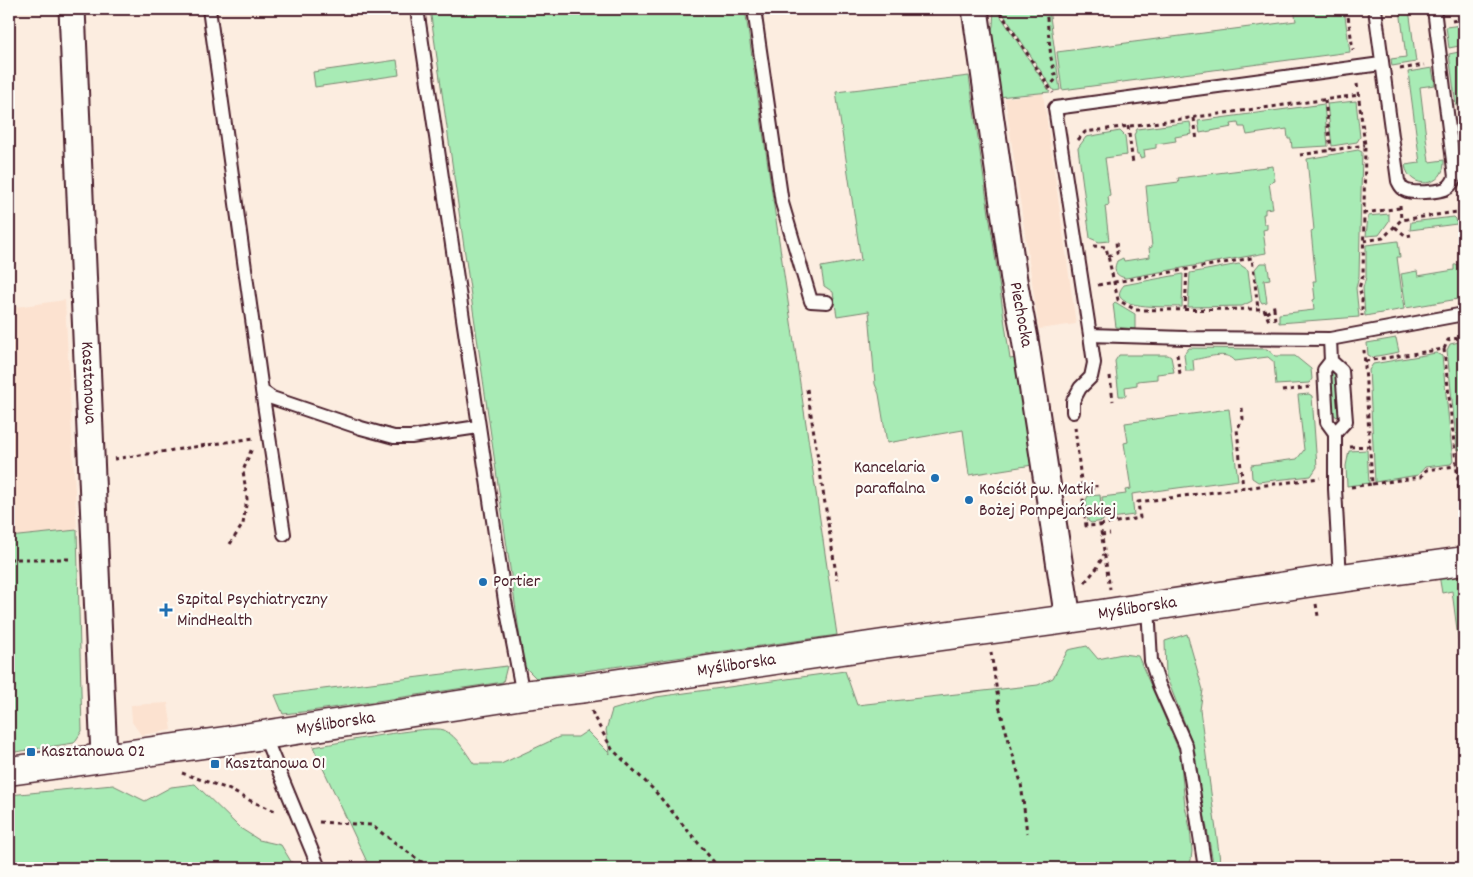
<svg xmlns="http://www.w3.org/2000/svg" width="1473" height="877" viewBox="0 0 1473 877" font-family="Dekko,sans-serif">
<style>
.built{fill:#fce2d0}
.green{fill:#a8ebb5;stroke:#798570}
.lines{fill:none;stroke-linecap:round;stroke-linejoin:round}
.service-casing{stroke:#4a1f2b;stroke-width:16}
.minor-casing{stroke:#4a1f2b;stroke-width:29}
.tertiary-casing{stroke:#4a1f2b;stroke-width:31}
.path{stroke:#4a1f2b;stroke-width:3;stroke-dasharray:4 4;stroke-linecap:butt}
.service{stroke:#fdfcf7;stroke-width:12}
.minor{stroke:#fdfcf7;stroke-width:25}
.tertiary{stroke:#fdfcf7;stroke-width:28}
.poi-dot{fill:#1f6fb2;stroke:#fdfcf7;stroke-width:2}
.labels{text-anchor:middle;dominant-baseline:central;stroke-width:4.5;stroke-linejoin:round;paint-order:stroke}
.street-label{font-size:18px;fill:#4a1f2b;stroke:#fdfcf7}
.poi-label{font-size:18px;fill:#4a1f2b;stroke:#fdfcf7;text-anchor:start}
</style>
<rect width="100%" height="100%" fill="#fcede0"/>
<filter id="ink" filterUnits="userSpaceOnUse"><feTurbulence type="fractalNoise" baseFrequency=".02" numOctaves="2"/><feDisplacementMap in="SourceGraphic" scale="10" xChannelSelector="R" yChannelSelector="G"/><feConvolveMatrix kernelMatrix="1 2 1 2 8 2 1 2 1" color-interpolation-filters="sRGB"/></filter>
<g filter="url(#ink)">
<!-- built -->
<path class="built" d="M1043,93L1076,324L1039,329L1005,98Z
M65,300L77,530L9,537V308Z
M168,703L172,730L141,735L132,722L131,705Z"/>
<!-- green -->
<path class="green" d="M430,9H745L837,635L536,678L524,666Z
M994,9H996L1050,92L998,97L989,38L993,26Z
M1000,9H1049L1060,90L1054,91Z
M1294,9H1344L1350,52L1062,90L1057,52L1296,21Z
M1400,9H1409L1416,62L1392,66L1391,59L1406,57Z
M1461,25L1464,45L1449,48L1446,27Z
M1464,51V105L1456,106L1449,54Z
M397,60L399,75L315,87L313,72Z
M1432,68L1435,85L1420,87L1429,162L1444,160C1446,188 1409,191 1405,165L1420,163L1408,72Z
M969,76L1010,359L1023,357L1039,464L969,475L963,430L887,443L879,394L875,384L869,311L837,316L833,292L824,286L821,267L861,260L836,92Z
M1356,101L1360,137L1357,142L1332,146L1327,104Z
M1324,104L1328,146L1292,148L1291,139H1288L1287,129L1247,135L1245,127H1239L1238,123L1231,124L1232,127L1200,133L1198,121Z
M1190,122L1192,134L1175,137L1176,141L1156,144V148L1144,150L1145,157L1140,158L1139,154H1137L1134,135L1137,129Z
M1120,131L1125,136L1127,155L1105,158L1110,195L1108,196L1109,205L1105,206L1109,241L1099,242L1090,238L1078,148L1086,137Z
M1358,150L1362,152L1359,276L1356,288L1359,317L1279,323V314L1314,310L1313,300L1315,299L1313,281H1316L1311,231L1314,230L1307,159Z
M1273,166L1275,181L1269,183L1273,208L1265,209V214H1263L1264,224H1267V229L1263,230L1266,253L1126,278C1115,276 1113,270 1117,261L1123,258L1124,261L1150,257L1149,248L1152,247L1146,186L1179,182L1178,178Z
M1389,214V221L1379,235L1366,236L1368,216Z
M1454,217L1456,219L1457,224L1410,230L1411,222Z
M1398,241L1400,257H1397L1404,309L1365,316L1363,288L1366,277V245Z
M1260,263H1267L1270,279L1264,280L1267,302L1262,303L1260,300L1255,269Z
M1239,264L1248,270L1252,301L1242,306L1188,307L1190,273Z
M1464,264V298L1406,308L1401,274L1417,271L1418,276L1454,270V265Z
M1183,274L1182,307C1172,306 1101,311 1124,285Z
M1115,302L1135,314V329L1116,327L1113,304Z
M1396,338L1399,352L1372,357L1368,355L1367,343Z
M1464,341V449L1457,450L1447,350L1450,344Z
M1189,348L1267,349L1275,356H1295L1311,369L1312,379L1309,383L1276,385L1274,362L1268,357L1235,361C1227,350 1205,358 1193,360L1194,371H1186L1184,354Z
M1436,353L1442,356L1453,461L1451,464L1425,467L1418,475L1375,482L1369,370L1373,364Z
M1119,355H1168L1171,357L1174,372L1157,374V379L1137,381V385L1125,387L1126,396H1119L1115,361Z
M1332,372L1336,373L1339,415L1337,417L1333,414L1330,375Z
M1309,394L1312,396L1317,467L1311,476L1258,482L1252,478L1251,465L1297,459L1304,450L1298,395Z
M1229,409L1238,480L1132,494L1134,515L1104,519L1102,497L1126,494L1125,490L1131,489L1124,443L1128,442L1125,423Z
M1367,450L1369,483L1347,486L1346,466L1349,451Z
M1100,495L1103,521L1091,523L1088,521L1086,500L1088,496Z
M77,530L82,731L74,743L9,753V537Z
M1439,575H1464V684L1452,591L1442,593Z
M1187,634L1203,690L1200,710L1221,868H1214L1191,739L1166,676L1165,641Z
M1087,646L1098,659L1122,654L1138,656L1180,753L1185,806L1190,828L1192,851L1190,868H367L368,864L313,747C334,744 430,724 444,730C457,736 466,753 474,764H501L559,737H578L587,731L610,754L606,730L612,710L656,697L845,671L857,705L1038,685L1053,678L1068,650Z
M507,666L503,682L311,711L283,714L275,695Z
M195,784L240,828L259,840L281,845L295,868H9V795L113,785L145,801L171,787Z"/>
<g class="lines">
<defs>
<path id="service" d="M209,9L262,391L272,398L361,428L394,437H411L478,427
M417,9L505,601L523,695
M754,9L782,203L811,301L827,302
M1375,9L1398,181C1400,185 1401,188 1405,190C1412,194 1437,192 1445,189C1450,187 1453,182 1455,177L1434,9
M1381,64L1055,108L1090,335L1186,338L1330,339L1464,314
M1330,339L1331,361L1324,370L1327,422L1335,433V489L1340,578
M1331,361L1342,371L1346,421L1335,433
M262,391L284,534
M1073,412V401L1080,388L1091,377L1094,363L1090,335
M1148,606L1151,661L1159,685L1186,746L1205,868
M264,735L319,868"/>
<g id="minor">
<path id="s1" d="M72,9L104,757"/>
<path id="s2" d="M975,9L1014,280L1025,339L1068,619"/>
</g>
<g id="tertiary">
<path id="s3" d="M9,771L225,741L523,695L586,688L883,644L1068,619L1313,582L1464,561"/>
</g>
</defs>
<!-- service casing -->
<use href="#service" class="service-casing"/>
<!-- minor casing -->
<use href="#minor" class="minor-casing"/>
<!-- tertiary casing -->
<use href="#tertiary" class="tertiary-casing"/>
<!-- path -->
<path class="path" d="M1046,9L1051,58L1056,79L1049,87
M1347,9L1353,50
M1000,12L1053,93
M1452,21L1464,19
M1400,69L1424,65
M1357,84L1365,145L1363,276L1359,288L1362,297V316
M1325,100L1331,150
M1194,118L1197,141
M1128,126L1133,164
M1078,140L1085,132L1359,95
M1300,155L1365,145
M1400,205L1401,220
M1461,212L1464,229
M1364,213L1400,208
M1395,227L1406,236L1411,235
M1364,241L1383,238L1401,220L1464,211
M1093,246L1106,247L1118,300L1136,310L1264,309L1269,321
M1108,256L1117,253L1116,241
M1098,285L1252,258L1258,309
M1274,308L1275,322
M1185,310L1187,269
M1266,313L1274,308L1273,302
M1444,349L1460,500
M1177,354L1180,374
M1365,361L1444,349L1448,340L1464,337
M1110,376L1113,401
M807,389L837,580
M1282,391L1310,387
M1242,408L1243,419L1237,429L1243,488
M1075,427L1086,526L1100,525L1110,589
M1350,447L1370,446
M114,459L254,438
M1457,477L1464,476
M1372,484L1421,477L1426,470L1456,466
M1351,487L1372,484L1364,350
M1082,491L1096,489V485
M1100,525L1140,518L1138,502L1320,478
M1101,535L1110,534
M230,544L243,524L247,499L243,471L252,448
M9,559H72
M1085,582L1097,568L1104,554
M1316,604L1318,616
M991,652L999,706L1021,783L1027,833
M592,711L594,717L612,749L654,790L719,868
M182,773L228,789L251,801L278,812
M319,822L371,825L420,861L434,868"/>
<!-- service -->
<use href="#service" class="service"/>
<!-- minor -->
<use href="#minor" class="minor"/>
<!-- tertiary -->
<use href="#tertiary" class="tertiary"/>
</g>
</g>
<!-- markers -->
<g class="poi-dot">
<circle cx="935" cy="478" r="5"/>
<circle cx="969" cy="500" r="5"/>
<circle cx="483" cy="582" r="5"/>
<path d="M163.5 602.5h5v5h5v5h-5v5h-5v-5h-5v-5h5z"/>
<rect x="26" y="747" width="10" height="10" rx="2.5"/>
<rect x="210" y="759" width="10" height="10" rx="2.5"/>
</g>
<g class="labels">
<!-- street labels -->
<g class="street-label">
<text stroke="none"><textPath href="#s2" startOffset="309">Piechocka</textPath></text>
<text stroke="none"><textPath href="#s1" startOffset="374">Kasztanowa</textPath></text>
<text stroke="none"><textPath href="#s3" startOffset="1140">Myśliborska</textPath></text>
<text stroke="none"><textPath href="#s3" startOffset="735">Myśliborska</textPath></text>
<text stroke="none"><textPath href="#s3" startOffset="330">Myśliborska</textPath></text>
</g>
<!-- poi labels -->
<g class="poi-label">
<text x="925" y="468" text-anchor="end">Kancelaria<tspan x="925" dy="21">parafialna</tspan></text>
<text x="979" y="490">Kościół pw. Matki<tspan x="979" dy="21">Bożej Pompejańskiej</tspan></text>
<text x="493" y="582">Portier</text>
<text x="177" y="600">Szpital Psychiatryczny<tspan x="177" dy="21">MindHealth</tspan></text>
<text x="41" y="752">Kasztanowa 02</text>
<text x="225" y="764">Kasztanowa 01</text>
</g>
</g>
<!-- margin -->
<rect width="1473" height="877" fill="none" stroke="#fdfcf7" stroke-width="30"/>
<rect x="15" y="15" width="1443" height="847" fill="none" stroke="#4a1f2b" stroke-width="2" filter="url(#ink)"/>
</svg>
